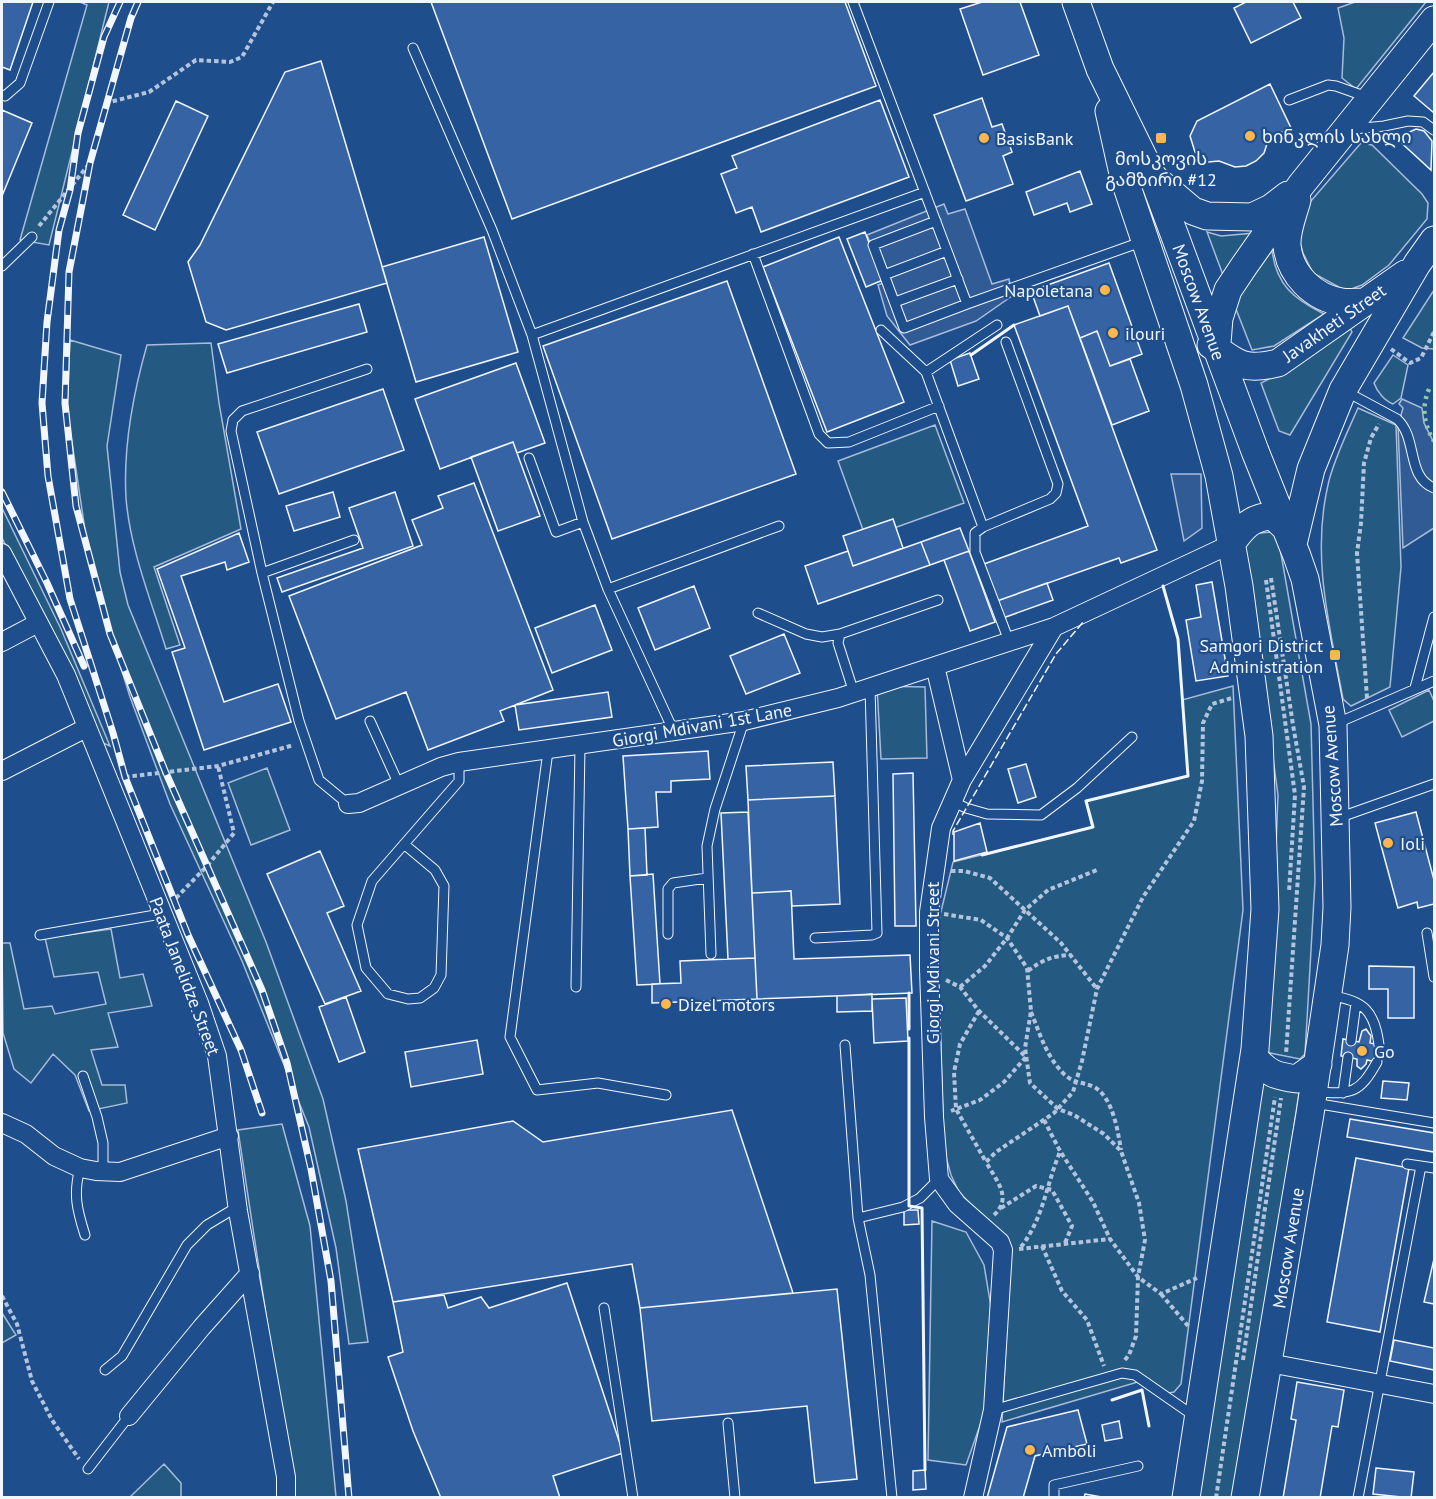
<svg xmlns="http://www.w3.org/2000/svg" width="1436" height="1499" viewBox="0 0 1436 1499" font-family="'PT Sans','Noto Sans Georgian',sans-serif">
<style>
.green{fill:#245a82;stroke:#a8bbd7;stroke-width:1.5}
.parking{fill:#305b95;stroke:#a8bbd7;stroke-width:1.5}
.building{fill:#3563a3;stroke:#f2f6ff;stroke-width:1.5}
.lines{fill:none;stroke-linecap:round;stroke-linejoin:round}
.service-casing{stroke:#f2f6ff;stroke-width:11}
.minor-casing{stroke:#f2f6ff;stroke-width:20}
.primary-casing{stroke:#f2f6ff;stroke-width:29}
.path{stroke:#b3c4dc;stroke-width:4;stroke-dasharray:4.5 3;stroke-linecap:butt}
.service{stroke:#1f4e8c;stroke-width:9}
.minor{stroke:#1f4e8c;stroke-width:18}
.primary{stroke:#1f4e8c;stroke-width:27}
.rail-casing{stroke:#f2f6ff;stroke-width:7}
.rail{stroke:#1f4e8c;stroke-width:4.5;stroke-dasharray:14;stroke-linecap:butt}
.hedge{stroke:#97c8a6;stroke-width:4.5;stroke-dasharray:3 4.5;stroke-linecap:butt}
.fence{stroke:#f2f6ff;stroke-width:1.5;stroke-dasharray:8 3;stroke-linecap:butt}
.wall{stroke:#f2f6ff;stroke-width:3}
.poi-dot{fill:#ffb74d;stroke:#1f4e8c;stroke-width:2}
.labels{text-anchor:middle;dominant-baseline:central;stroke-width:4.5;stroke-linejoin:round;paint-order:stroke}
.poi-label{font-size:18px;fill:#f2f6ff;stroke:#1f4e8c;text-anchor:start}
.street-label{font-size:18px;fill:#f2f6ff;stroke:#1f4e8c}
</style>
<rect width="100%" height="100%" fill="#1f4e8c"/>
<!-- green -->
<path class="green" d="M80,2H109L49,245L20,240L87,5Z
M1355,2H1426L1356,89L1342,78L1344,38L1338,8Z
M1361,143L1372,145L1422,194L1428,203L1427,219L1389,265L1362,285L1346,291L1313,273L1303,253L1299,239L1304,209Z
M1207,232L1221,236L1255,233L1223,275Z
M1272,250C1276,285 1294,299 1324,314L1274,346L1252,350L1234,304Z
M1434,290V349L1422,348L1403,338Z
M1350,328L1352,332L1290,435L1279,431L1261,383L1281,373Z
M70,340L121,355L107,446L120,572L128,605L266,942L323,1099L346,1201L368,1342L349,1344L336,1248L309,1127L242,961L170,804L130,697L91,571L67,408Z
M211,343L219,403L241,529L154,567L180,645L166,649C151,600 130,549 126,498C123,446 133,394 147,345Z
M1393,355L1408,365L1401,398L1393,404C1385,401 1377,392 1374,383Z
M1358,408L1396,425L1401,567L1390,687L1351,706L1343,699C1330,628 1311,557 1328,485C1333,461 1348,431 1358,408Z
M935,425L964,503L866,538L838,461Z
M2,508L61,629L110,746L103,743L54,638L2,538Z
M1271,532L1278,537L1311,724L1315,881L1305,1054L1300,1059L1270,1053L1264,1049L1271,974L1278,795L1244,543L1251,534Z
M877,686L925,687L927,758L881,759Z
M1233,686L1243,910L1181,1384L1174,1392L1164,1394L1141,1381L1002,1422L1010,1267L982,1216L959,1192L951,1175L944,1150L937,928L953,862L1092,827L1086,801L1188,776L1182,700Z
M1429,690L1434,701V721L1402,737L1389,710Z
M267,768L290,830L251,845L228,783Z
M111,929L120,978L143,974L152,1006L108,1013L118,1047L91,1050L102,1085H125L127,1103L89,1111L75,1075L53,1054L31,1083L14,1069L3,1033L2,943H10L24,1009L52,1006L55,1014L106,1004L98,972L54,977L45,938Z
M1269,1080L1295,1086L1299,1093L1237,1497L1198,1498L1259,1087Z
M282,1124L310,1226L336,1497H291V1479L238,1130Z
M932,1221L966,1232L984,1265L996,1337L983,1417L966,1465L928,1460Z
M2,1313L16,1335L2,1343Z
M164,1464L181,1483V1497H130Z"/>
<!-- parking -->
<path class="parking" d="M944,204L948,214L965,209L992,284L1009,279L1012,296L976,321L910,345L887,316L878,285L886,282L867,235Z
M1402,399L1422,408L1424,423L1434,443V528L1403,548L1398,426L1403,408L1399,404Z
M1171,474H1201L1202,528L1184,541Z"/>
<!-- building -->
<path class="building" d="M2,2H33L10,70L2,67Z
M431,2H845L876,86L512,219Z
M982,2H1020L1039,55L983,75L960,9Z
M1246,2H1293L1301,18L1251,43L1234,8Z
M321,61L387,283L226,330L206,322L188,262L200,245L285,72Z
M1434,72V113L1414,96Z
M1270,84L1291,128L1269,138L1264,153L1256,161L1246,166L1235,167L1219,161L1208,162L1195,152L1190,136L1197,121Z
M982,98L992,127L1002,124L1012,152L1003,156L1013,184L966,201L934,115Z
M880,100L909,177L761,232L752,207L736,213L721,174L737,168L732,156Z
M176,101L208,116L155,230L123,215Z
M2,110L32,123L2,196Z
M1416,129L1424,131L1432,141L1431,170L1396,138Z
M1080,171L1092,204L1070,212L1067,203L1034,215L1026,192Z
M865,232L883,280L866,287L847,239Z
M484,237L518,352L416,382L382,267Z
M839,237L904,402L827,432L763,267Z
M1109,263L1142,354L1110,366L1097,331L1080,338L1068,306L1040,316L1031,291Z
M727,281L796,474L612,539L543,346Z
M359,304L367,332L227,373L218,344Z
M1068,306L1157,550L1121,563L1119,558L997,601L984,564L1088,526L1014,325Z
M1097,331L1110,366L1130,359L1149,411L1112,425L1080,338Z
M970,353L979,379L958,386L950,360Z
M516,363L545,443L517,453L513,442L440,469L415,399Z
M383,389L404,450L279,494L257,432Z
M513,442L540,516L498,531L471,457Z
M474,483L553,690L500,711L504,721L428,750L406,692L336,719L289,596L422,545L412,520L443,508L438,496Z
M333,492L340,517L294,531L286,506Z
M395,492L413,546L282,592L277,578L363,548L349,508Z
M893,519L903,548L853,566L843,536Z
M960,528L969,551L930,565L921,542Z
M239,533L249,562L227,570L225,562L181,576L224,702L278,684L291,722L204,750L172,652L185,648L157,569Z
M921,542L930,565L818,604L805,566L848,551L853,566Z
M969,551L995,622L970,631L944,560Z
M1212,582L1228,676L1196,681L1186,620L1201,617L1196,585Z
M1047,583L1053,600L1003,618L997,601Z
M694,586L710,628L655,650L638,608Z
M595,605L612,650L552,673L535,628Z
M784,634L800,673L746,694L730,656Z
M608,692L612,717L519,730L515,705Z
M708,751L710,779L671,781V792H656L658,827L628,829L623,756Z
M833,762L835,796L748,800L746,766Z
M1026,764L1036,797L1018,803L1008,769Z
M913,773L916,926H895L893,774Z
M835,796L840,904L792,906L791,891L752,893L748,800Z
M748,812L755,958L728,959L721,813Z
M1416,812L1434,880V904L1418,908L1417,902L1398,908L1375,823Z
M980,823L987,852L954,861V832Z
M645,828L647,875L630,876L628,829Z
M320,851L344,906L327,913L361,991L325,1004L267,874Z
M653,874L660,984L637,985L630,876Z
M791,891L794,959L910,955L912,993L757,999L752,893Z
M755,958L757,999L652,1003V984L681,983L680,961Z
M1369,966L1414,967V1018H1388V989H1369Z
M872,994V1011L837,1012V996Z
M346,997L365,1052L339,1062L319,1007Z
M906,998L908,1041L874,1043L872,999Z
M1366,1029L1371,1036L1370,1043L1384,1046L1381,1063L1367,1060L1366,1064L1361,1069L1357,1066V1059L1341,1056L1343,1039L1359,1042L1362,1031Z
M477,1040L483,1074L411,1087L405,1052Z
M1383,1081L1409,1083L1407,1100L1381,1098Z
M732,1110L793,1293L640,1308L632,1264L393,1302L358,1149L513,1121L543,1142Z
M1350,1119L1434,1133V1152L1347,1137Z
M1356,1158L1409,1168L1380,1332L1327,1322Z
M904,1210H918L919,1224L904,1225Z
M1434,1259V1304L1424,1302Z
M567,1283L623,1453L553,1476L560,1498H441L413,1431L388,1357L403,1352L393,1302L444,1295L448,1308L481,1297L489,1308Z
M837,1289L857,1479L815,1483L807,1406L652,1421L640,1308Z
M1394,1340L1434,1348V1370L1390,1361Z
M1297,1382L1344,1390L1338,1427L1332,1426L1320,1498H1283L1296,1420L1291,1419Z
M1078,1410L1087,1444L1035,1456L1023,1498H987L1007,1427Z
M1119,1421L1122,1438L1105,1441L1102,1425Z
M1376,1468L1414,1472L1411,1498L1373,1494Z
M925,1470L926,1489L913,1490V1471Z
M1085,1494L1107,1498H1084Z"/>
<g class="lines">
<defs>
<path id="service" d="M853,2L967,304L1144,241
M413,48L492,230L532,335
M2,95L5,96L20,83L49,2
M1289,100L1328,85L1336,86L1367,97
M1353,129L1384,126L1408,121L1423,122L1434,130
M936,221L873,245L904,328L967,304
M753,254L819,434L828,443L849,442L939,406
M2,266L32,237
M884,275L947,251
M895,302L958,279
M881,330L926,372L983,527
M1006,342L1058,484L1056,493L1050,499L983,527L975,533V552L1009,641
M926,372L997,325
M1345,391L1397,419C1418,438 1406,477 1434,488
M529,458L556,532L583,522
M779,526L608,589L583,522L532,335L925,192
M262,573L354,540
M608,589L674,732
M758,613L806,634L822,637L840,634
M1415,688L1434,617
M854,693L838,643L840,634L938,600
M370,721L399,785
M1335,724L1434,681
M548,751L510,1037L537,1090L598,1083L666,1095
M952,801L966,808L987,814L1041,815L1077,788L1132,737
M348,804L319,780L299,721L262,573L231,431L233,420L242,411L367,369
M1338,818L1434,784
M404,844L435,870L444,886L441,975L434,988L420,998L408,999L388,994L366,968L357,925L372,881L459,781V762
M1427,933L1434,977
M668,934V889L673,883L707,878
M40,935L161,914
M815,938L872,935L877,933L870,688
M711,954L707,846L715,809L744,721
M576,987L580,746
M1331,996C1364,1000 1375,1012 1379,1045
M1351,1041L1356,1003
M845,1045L858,1218L870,1275L892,1498
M83,1076L97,1117L103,1143V1172
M1316,1092C1352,1094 1359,1094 1377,1062
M1343,1093L1348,1057
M1314,1103L1434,1123
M1407,1164L1434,1168
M80,1168C73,1194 77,1210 85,1235
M858,1218L903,1207L920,1198L939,1179
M604,1308L633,1498
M105,1370L122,1356L187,1245L207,1225L232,1210L238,1211
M993,1410L1122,1373L1135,1375L1194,1416
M728,1423L735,1498
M88,1469L129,1416
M1054,1498V1485L1138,1466
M1358,1498L1421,1166"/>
<path id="minor" d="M2,553L66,675L199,1003L217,1056L238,1211L286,1477V1498
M2,642L38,623
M935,666L962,780
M2,771L86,728
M348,804L359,803L441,767L459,762L744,721L838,698L1054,627
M2,1123L26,1134L54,1156L80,1168L96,1171L120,1172L229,1136
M1269,1363L1434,1394
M129,1416L202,1327L250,1273
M973,1498L993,1410L1003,1250L1000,1242L957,1204L939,1179L934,1117L929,969V912L941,828L962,780L1054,627L1231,544"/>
<path id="primary" d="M1076,2L1100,69L1153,177L1255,451L1297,556L1305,579L1333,725L1337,907L1335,945L1310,1114L1245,1498
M1109,111L1124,178L1194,385L1219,476L1239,586L1259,736L1265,909L1255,1049L1186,1498
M1154,178L1193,211L1207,216L1252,217L1271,208L1288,195
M1297,200C1293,215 1286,231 1287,246C1290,274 1313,298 1342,302C1349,303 1357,302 1365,302
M1217,343L1219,318L1228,290L1244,266L1301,185L1434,20
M1211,345C1238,365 1245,371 1278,363L1405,274
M1231,544C1243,527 1251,517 1273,516L1287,529
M1293,544L1311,469L1343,390L1417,264L1434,240
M1254,1057C1268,1074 1276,1076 1297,1079L1318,1064"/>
</defs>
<!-- service casing -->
<use href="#service" class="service-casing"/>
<!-- minor casing -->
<use href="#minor" class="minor-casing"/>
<!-- primary casing -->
<use href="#primary" class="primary-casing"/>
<!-- path -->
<path class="path" d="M39,226L90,163L106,103L149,92L196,60L230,62L242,57L273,2
M1391,349L1410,363L1421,358L1434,332
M1271,578L1293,725L1304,787L1286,1054
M1266,580L1295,795L1289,892
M1367,698L1357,553L1361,523L1364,463L1371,438L1379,424
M125,777L218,766L294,745
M951,871H964L990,878L1061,943L1097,989
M176,898L207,866L234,833L218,766
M944,914L981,920L1007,938L1027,968L1031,1011L1025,1048L1030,1083L1058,1109L1074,1115L1104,1134L1121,1151L1139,1203L1145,1240L1138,1277L1136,1336L1129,1355L1124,1361
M1028,971C1042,960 1052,956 1070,955
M946,980L960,987L979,1011L1026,1057L1004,1082L980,1100L951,1111
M960,987L985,966L1007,938L1025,910L1048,890L1097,870
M979,1011L960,1044L954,1072L956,1109L986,1162
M1031,1012C1040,1034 1046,1056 1064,1074C1076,1085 1082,1081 1094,1087C1113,1097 1118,1132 1121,1150
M1044,1120L1060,1151L1093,1202L1110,1239L1138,1277L1161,1294L1197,1278
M1001,1208L1036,1186L1052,1190L1072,1226L1065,1243
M994,1215C1013,1198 996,1180 986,1162L996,1152L1054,1113L1073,1092L1082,1061L1097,989L1143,897L1194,821L1202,781L1203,723L1212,704L1232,698
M1042,1246L1062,1291L1087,1320L1104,1366
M1021,1247C1044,1217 1046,1185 1060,1152
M1019,1249L1110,1239
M1161,1294L1189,1327
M2,1296L17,1324L32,1381L52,1420L79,1459
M1243,1360L1281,1098
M1216,1498L1275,1097"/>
<!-- service -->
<use href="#service" class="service"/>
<!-- minor -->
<use href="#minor" class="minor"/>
<!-- primary -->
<use href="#primary" class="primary"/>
<defs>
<path id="rail" d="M120,2L104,37L78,133L70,190L59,230L47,322L42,403L48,476L70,599L113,733L125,777L188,935L241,1050L262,1113
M138,2L131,18L90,163L69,272L65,403L76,506L110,634L166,773L262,990L287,1063L311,1169L331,1281L349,1498
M2,492L47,583L84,666"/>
</defs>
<!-- rail casing -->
<use href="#rail" class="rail-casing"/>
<!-- rail -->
<use href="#rail" class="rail"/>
<!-- hedge -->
<path class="hedge" d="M1429,389C1421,408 1424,425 1434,441"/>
<!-- fence -->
<path class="fence" d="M953,835V831L1056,654L1084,621"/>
<!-- wall -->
<path class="wall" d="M971,355L1014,325
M982,855L1093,827L1086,801L1188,776L1178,639L1163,586
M909,993V1029
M909,1038V1206L922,1208L925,1470
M1112,1400L1142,1390L1149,1426"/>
</g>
<!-- markers -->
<g class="poi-dot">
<circle cx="1250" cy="136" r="6"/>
<circle cx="984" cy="138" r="6"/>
<rect x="1155" y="132" width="12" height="12" rx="3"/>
<circle cx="1105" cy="290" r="6"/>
<circle cx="1113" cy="333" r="6"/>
<rect x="1329" y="649" width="12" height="12" rx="3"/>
<circle cx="1388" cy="843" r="6"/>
<circle cx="666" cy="1004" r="6"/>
<circle cx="1362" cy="1051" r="6"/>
<circle cx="1030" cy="1450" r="6"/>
</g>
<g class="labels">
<!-- poi labels -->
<g class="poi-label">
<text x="1262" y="136">ხინკლის სახლი</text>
<text x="996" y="138">BasisBank</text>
<text x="1161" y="158" text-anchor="middle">მოსკოვის<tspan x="1161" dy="21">გამზირი #12</tspan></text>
<text x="1093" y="290" text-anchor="end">Napoletana</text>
<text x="1125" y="333">ilouri</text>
<text x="1323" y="645" text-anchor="end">Samgori District<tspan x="1323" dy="21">Administration</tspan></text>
<text x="1400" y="843">Ioli</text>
<text x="678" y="1004">Dizel motors</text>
<text x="1374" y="1051">Go</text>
<text x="1042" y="1450">Amboli</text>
</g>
<!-- street labels -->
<g class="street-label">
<text transform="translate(1199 302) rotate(70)">Moscow Avenue</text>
<text transform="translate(1334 323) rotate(-35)">Javakheti Street</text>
<text transform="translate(702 725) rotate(-10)">Giorgi Mdivani 1st Lane</text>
<text transform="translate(1332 766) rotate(-94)">Moscow Avenue</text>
<text transform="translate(932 963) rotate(-90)">Giorgi Mdivani Street</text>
<text transform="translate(185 976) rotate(69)">Paata Janelidze Street</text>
<text transform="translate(1288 1248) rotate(-81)">Moscow Avenue</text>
</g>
</g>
<!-- border -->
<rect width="1436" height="1499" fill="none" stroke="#f2f6ff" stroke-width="6"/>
</svg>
